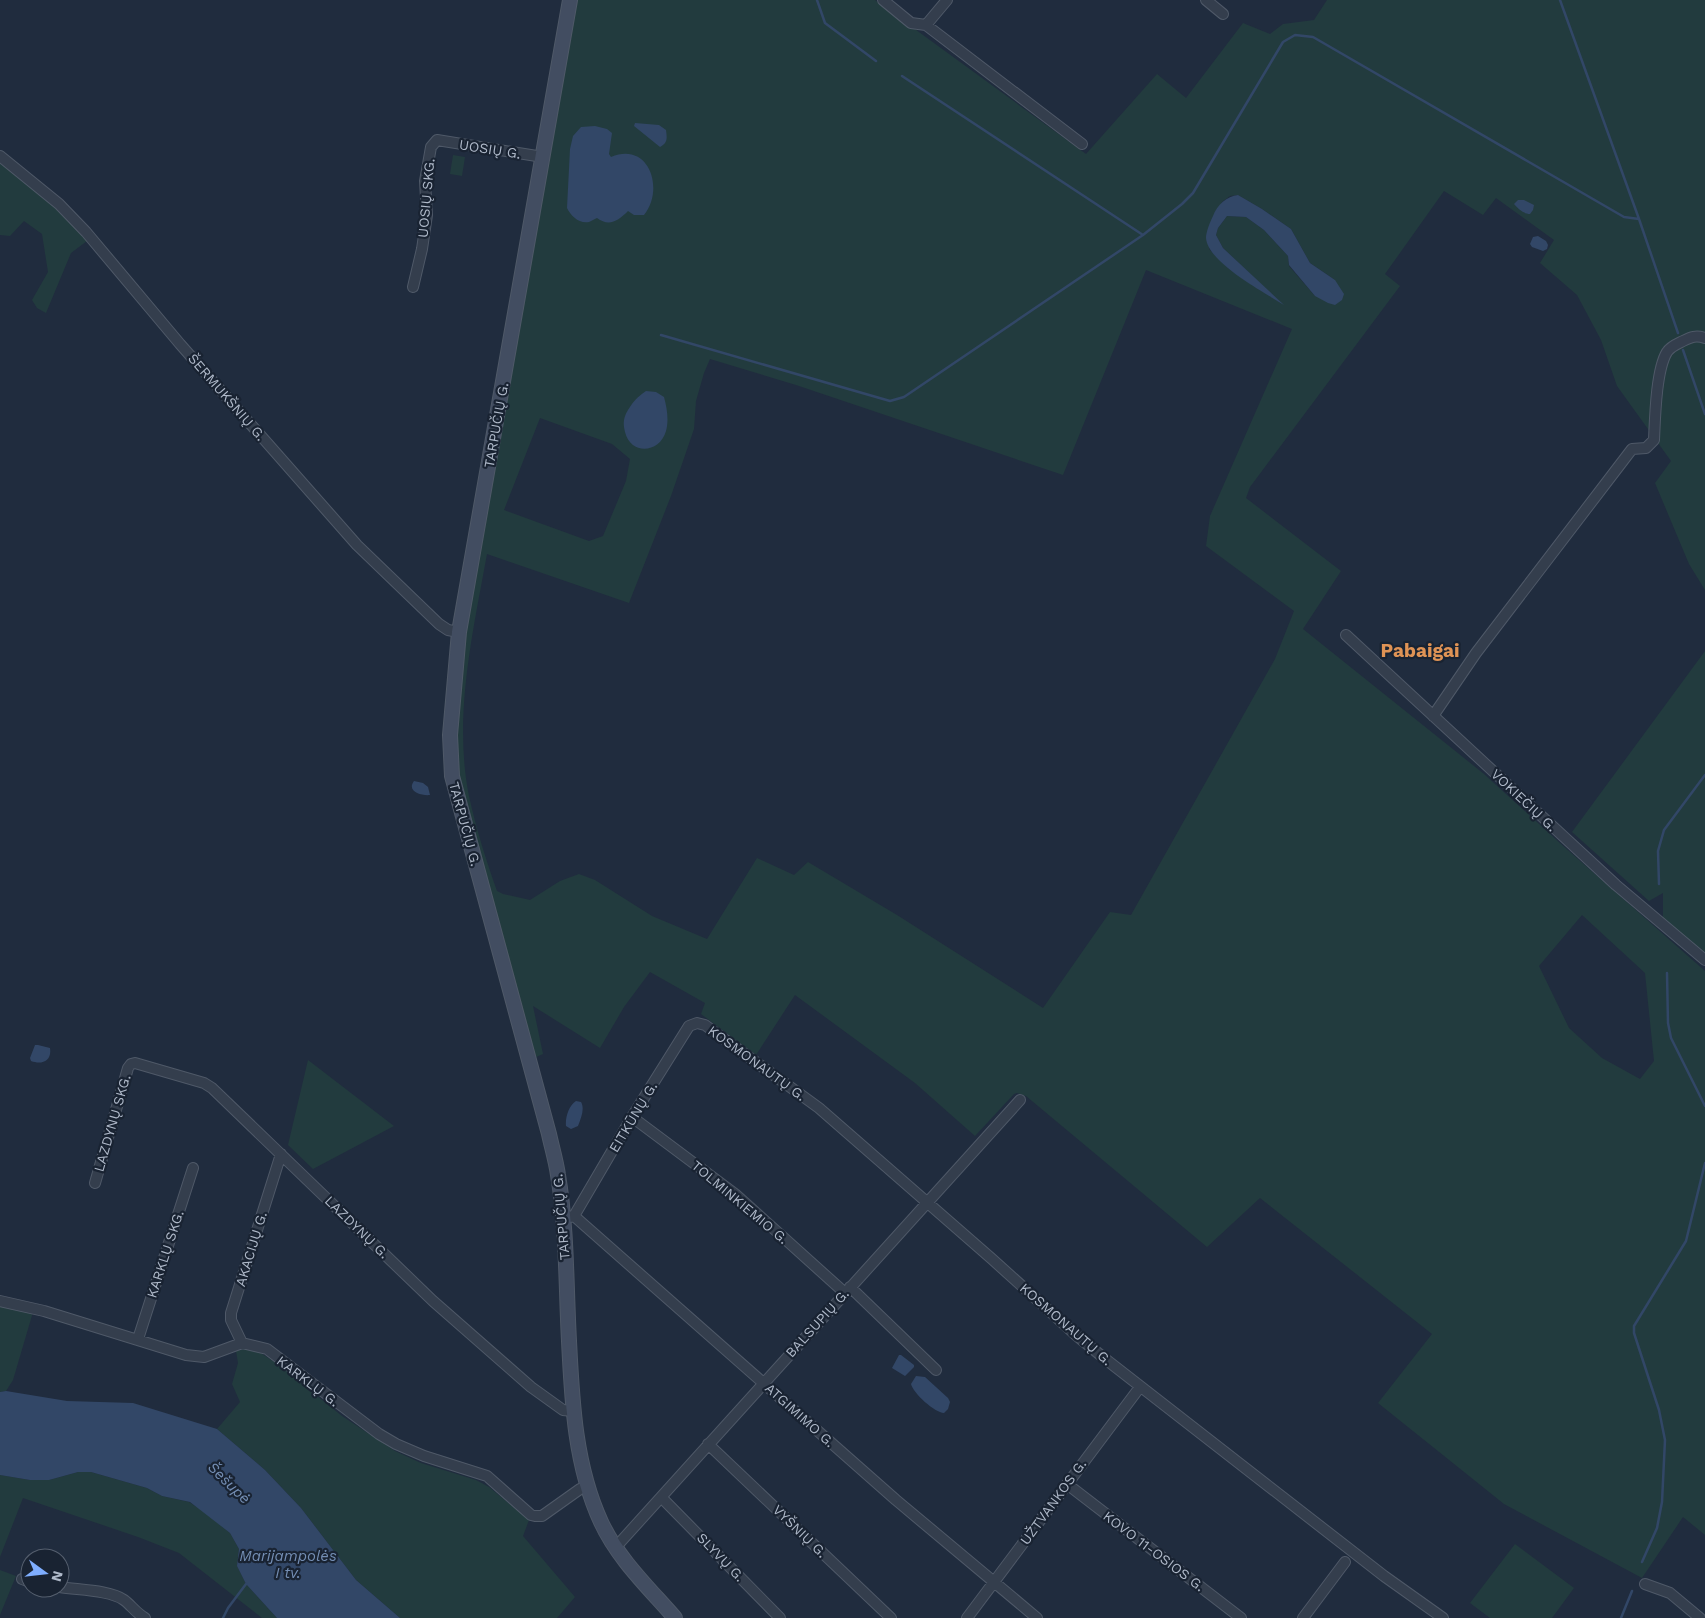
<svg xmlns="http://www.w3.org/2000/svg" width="1705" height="1618" viewBox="0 0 1705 1618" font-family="'Work Sans',sans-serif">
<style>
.green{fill:#223b3e;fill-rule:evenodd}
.water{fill:#324767}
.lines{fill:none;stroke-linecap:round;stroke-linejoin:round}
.stream{stroke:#324767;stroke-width:2.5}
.minor-casing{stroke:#4f5968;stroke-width:12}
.secondary-casing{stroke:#4f5968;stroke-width:16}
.minor{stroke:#343e4d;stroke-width:10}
.secondary{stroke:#424d61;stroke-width:14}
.labels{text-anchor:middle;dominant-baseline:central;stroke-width:4.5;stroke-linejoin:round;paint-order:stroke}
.street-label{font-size:14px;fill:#afb9c9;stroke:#192332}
.water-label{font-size:15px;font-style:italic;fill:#748eb4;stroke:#192332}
.district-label{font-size:19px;font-weight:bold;fill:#df9355;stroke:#192332}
</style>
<rect width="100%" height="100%" fill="#202c3e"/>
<!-- green -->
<path class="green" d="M575,0H875L1086,154L1157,74L1186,98L1243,23L1270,34L1283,24L1314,20L1327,0H1705V590L1689,564L1655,483L1671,461L1617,386L1601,340L1577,295L1540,263L1554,240L1496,198L1483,215L1444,191L1385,274L1400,286L1250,487L1246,498L1341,571L1303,629L1484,774L1561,844L1705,971V1535L1683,1517L1642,1578L1504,1504L1378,1403L1432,1334L1260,1198L1207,1247L1026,1096L1017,1093L1014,1094L975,1136L915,1083L795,995L756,1055L701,1014L705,1003L650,972L624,1007L600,1048L533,1006L543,1054L534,1058L499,935L455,758L458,673ZM1238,195L1262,209L1291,229L1310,263L1335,280L1315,296L1289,266L1288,256L1264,230L1246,217L1227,216L1218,228L1216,235L1223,248L1281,303L1229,269L1209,249L1222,202L1230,196ZM1146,270L1292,329L1210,516L1206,546L1294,611L1275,659L1131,915L1110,912L1043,1008L897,915L808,862L794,875L757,858L707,939L652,916L595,880L579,874L560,881L530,900L503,894L497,891C486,860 476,828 469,796C453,717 473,632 487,554L629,603L671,496L694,429L696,401L704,373L710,359L796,385L1063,475ZM540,418L612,444L630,459L626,481L603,536L589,541L504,510ZM1582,915L1645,973L1654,1061L1640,1079L1602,1058L1569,1028L1539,966Z
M453,155L465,157L462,176L450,174Z
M0,163L60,210L87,241L71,253L46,313L37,308L32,300L48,272L42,234L24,221L10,236L0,235Z
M1705,651V960L1663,924V893L1649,901L1572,832Z
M308,1060L394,1126L313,1169L288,1145Z
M0,1305L33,1312L13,1380L6,1391L0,1392Z
M245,1349L259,1352L276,1363L342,1416L395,1451L421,1463L476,1480L489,1487L529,1520L523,1536L575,1597L557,1618H400L356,1580L301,1508L265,1470L217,1429L240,1402L232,1384L238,1363L236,1351Z
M78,1472H91L147,1488L162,1496L189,1502L205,1512L230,1533L239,1549L237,1566L246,1584L277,1618H262L179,1553L138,1537L23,1498L0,1557V1475L30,1480H49Z
M1515,1544L1574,1588L1552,1618H1490L1470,1603Z
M0,1570L16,1576L0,1615Z"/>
<!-- water -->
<path class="water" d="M635,123L659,125L666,130C667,138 668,143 660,147L634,126Z
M595,126L607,129L612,133L609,154L611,157C649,141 665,189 644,215H634L628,211C618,221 609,227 597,218C594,219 592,221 589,222C579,224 571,216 567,208L570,149L573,136L581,127Z
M1238,195L1262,209L1291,229L1310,263L1335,280L1344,294L1342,300L1335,305L1328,303L1315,296L1289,265L1288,256L1264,230L1246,217L1227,216L1218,228L1216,235L1223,248L1284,305C1264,292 1208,263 1206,238C1206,232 1210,222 1213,216C1217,205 1227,196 1238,195Z
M1518,200H1524L1534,205L1533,210L1530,214C1524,214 1518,209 1514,204Z
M1538,236L1546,241L1548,245L1547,249L1543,251L1532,247L1530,244L1533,237Z
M646,391L656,392L664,397C667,408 669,420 666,431C660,453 631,456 625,432C623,424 623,418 628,410C633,402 637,397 646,391Z
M414,781L423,783L428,787L430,795C422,796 406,792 414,781Z
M35,1045H38L50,1048C52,1061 42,1065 31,1061L30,1058Z
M576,1101L581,1102C585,1109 581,1118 578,1126L571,1129L566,1126C565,1118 569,1105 576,1101Z
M899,1355H901L914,1365V1367L905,1376L892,1368Z
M916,1376L925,1377L948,1398L950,1402L948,1409L944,1413C935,1413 913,1393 911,1384Z
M6,1391L67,1401L133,1403L217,1429L265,1470L301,1508L356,1580L400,1618H277L246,1584L237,1566L239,1549L230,1533L190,1502L162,1496L147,1488L91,1472H78L49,1480H30L0,1475V1392Z"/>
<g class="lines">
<!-- stream -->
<path class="stream" d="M817,0L825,23L876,61
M1560,0L1639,219L1678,333
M902,76L1143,235
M661,335L890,401L904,397L1143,235L1182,204L1193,193L1283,42L1295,35L1313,37L1624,217L1639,219
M1683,350L1705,414
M1659,884L1658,851L1664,830L1705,775
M1667,973L1668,1023L1671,1038L1705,1106
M1642,1562L1657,1528L1662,1502L1665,1440L1659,1410L1634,1333V1326L1686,1241L1705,1163
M223,1618L228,1608L246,1584
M1621,1618L1632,1591"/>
<defs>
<path id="minor" d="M883,0L911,23L926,25L1082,144
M1206,0L1223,14
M926,25L947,0
M0,156L59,204L86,232L180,344L357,545L439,624L448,630L459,632
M413,287L422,249L427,215L425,181L431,147L437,140L543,157
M1346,635L1616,885L1705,960
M1433,716L1476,653L1632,449L1646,448L1654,440C1655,418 1656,370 1667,352C1671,346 1677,344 1683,341C1691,337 1696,335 1705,338
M632,1117L735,1194L845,1293
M95,1183L128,1068L131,1064L135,1063L204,1083L212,1088L433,1301L531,1387L563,1410L573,1411
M574,1216L632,1117L689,1026L697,1023L705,1025L819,1108L992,1259L1076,1335L1104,1358L1384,1576L1443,1618
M567,1217L574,1216L896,1500L1037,1618
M850,1287L936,1370
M0,1301L44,1311L186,1355L204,1357L242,1343L267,1349L379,1434L396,1444L424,1456L487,1476L531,1515L535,1516H542L580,1489L587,1486
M138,1339L193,1168
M242,1343L231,1320V1313L281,1154
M708,1444L891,1618
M1067,1484L1241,1618
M661,1497L780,1618
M615,1548L1020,1100
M22,1579L30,1582
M1645,1584L1670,1593L1700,1618
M60,1587C77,1590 110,1590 124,1600C131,1605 136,1613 145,1618
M967,1618L1140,1387
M1303,1618L1345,1562"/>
<path id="secondary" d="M570,0L459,632L450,735L452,776L549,1134C552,1148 556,1161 558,1175C567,1229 566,1286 569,1341C572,1402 575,1466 601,1522C618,1559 649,1588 675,1618"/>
</defs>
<!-- minor casing -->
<use href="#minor" class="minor-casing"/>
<!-- secondary casing -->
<use href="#secondary" class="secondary-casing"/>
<!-- minor -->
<use href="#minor" class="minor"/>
<!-- secondary -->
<use href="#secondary" class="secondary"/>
</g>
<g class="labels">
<!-- street labels -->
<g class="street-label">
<text transform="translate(490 149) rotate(9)">UOSIŲ G.</text>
<text transform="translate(426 198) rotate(-85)">UOSIŲ SKG.</text>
<text transform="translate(227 397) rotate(49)">ŠERMUKŠNIŲ G.</text>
<text transform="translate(496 425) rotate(-80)">TARPUČIŲ G.</text>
<text transform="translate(1524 800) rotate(43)">VOKIEČIŲ G.</text>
<text transform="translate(465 824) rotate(75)">TARPUČIŲ G.</text>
<text transform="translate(757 1063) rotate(36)">KOSMONAUTŲ G.</text>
<text transform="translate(633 1117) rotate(-59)">EITKŪNŲ G.</text>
<text transform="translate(112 1123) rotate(-74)">LAZDYNŲ SKG.</text>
<text transform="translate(740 1202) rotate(40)">TOLMINKIEMIO G.</text>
<text transform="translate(561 1217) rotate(-95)">TARPUČIŲ G.</text>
<text transform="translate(357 1227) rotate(44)">LAZDYNŲ G.</text>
<text transform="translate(251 1249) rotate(-73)">AKACIJŲ G.</text>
<text transform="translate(165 1254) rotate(-72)">KARKLŲ SKG.</text>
<text transform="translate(817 1323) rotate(-48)">BALSUPIŲ G.</text>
<text transform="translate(1066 1324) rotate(41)">KOSMONAUTŲ G.</text>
<text transform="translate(308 1381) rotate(37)">KARKLŲ G.</text>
<text transform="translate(800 1415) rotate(42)">ATGIMIMO G.</text>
<text transform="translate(1053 1502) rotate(-54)">UŽTVANKOS G.</text>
<text transform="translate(800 1531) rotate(44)">VYŠNIŲ G.</text>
<text transform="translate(1154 1551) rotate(37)">KOVO 11-OSIOS G.</text>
<text transform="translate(721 1557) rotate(46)">SLYVŲ G.</text>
</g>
<!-- water labels -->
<g class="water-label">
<text transform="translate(229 1483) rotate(44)">Šešupė</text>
<text x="288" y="1556">Marijampolės<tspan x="288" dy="17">I tv.</tspan></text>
</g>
<!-- district labels -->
<g class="district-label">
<text x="1420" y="650">Pabaigai</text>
</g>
</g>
<!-- north arrow -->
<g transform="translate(45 1573) rotate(105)"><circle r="24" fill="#192332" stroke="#555f6e"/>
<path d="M0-4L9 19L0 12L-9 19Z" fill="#7faeff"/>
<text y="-8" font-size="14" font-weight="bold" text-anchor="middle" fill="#afb9c9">N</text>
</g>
</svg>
